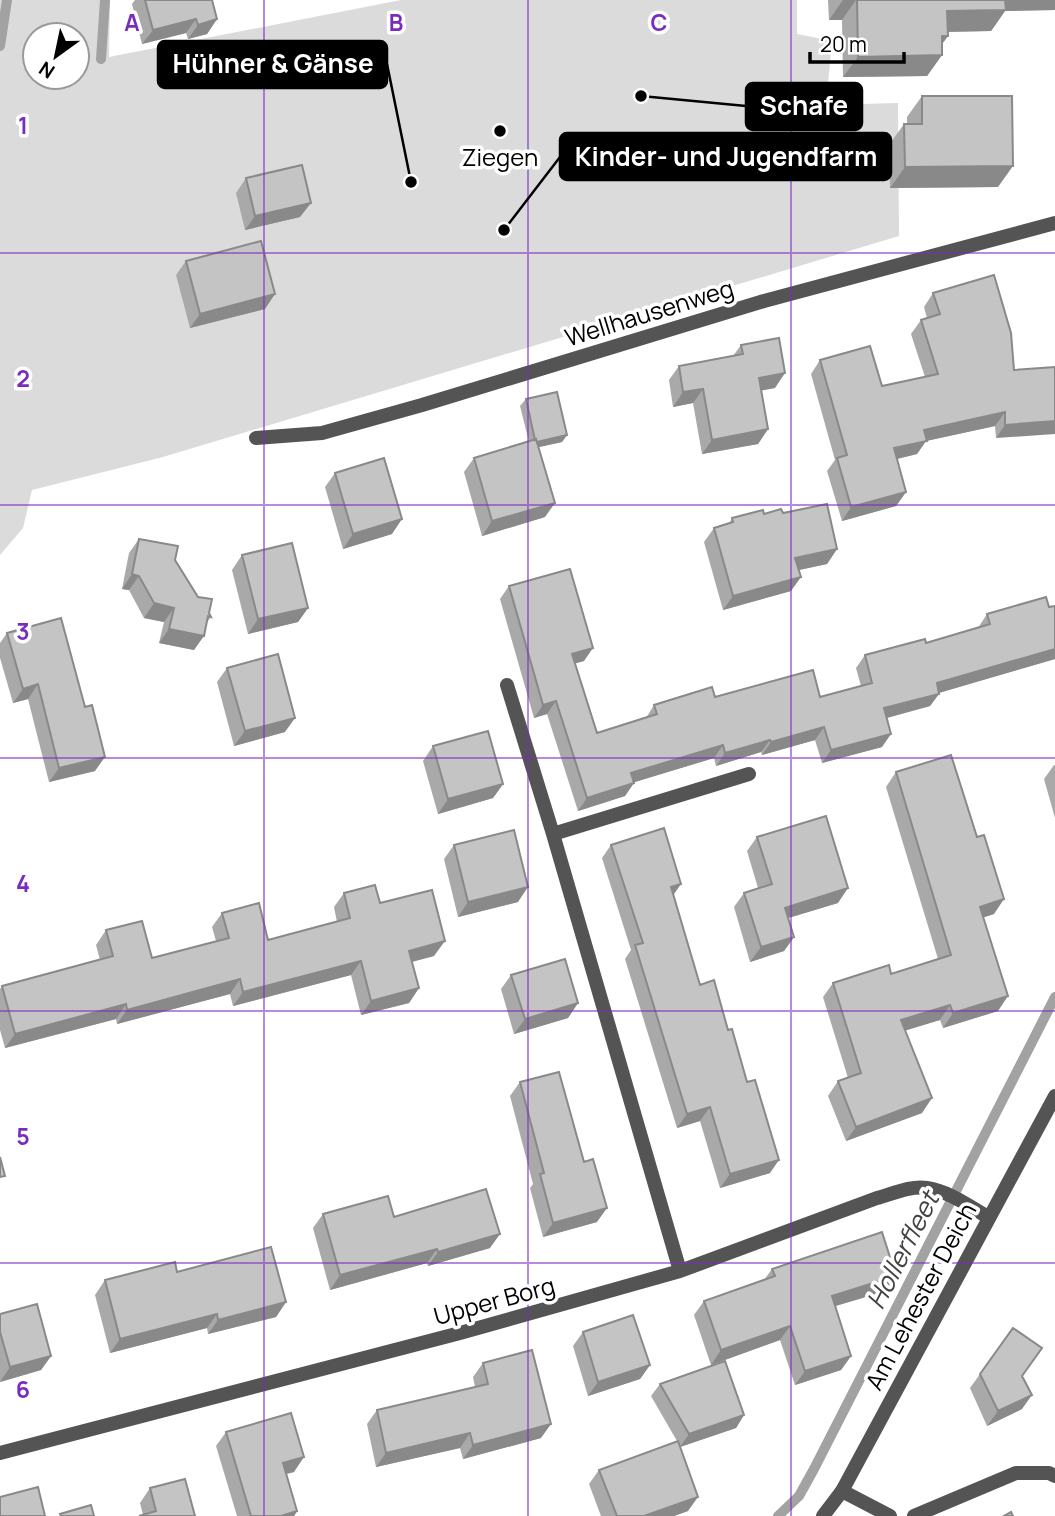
<svg xmlns="http://www.w3.org/2000/svg" width="1055" height="1516" viewBox="0 0 1055 1516" font-family="Manrope,sans-serif">
<style>
.green{fill:#dbdbdb;fill-rule:evenodd}
.lines{fill:none;stroke-linecap:round;stroke-linejoin:round}
.stream{stroke:#a2a2a2;stroke-width:10}
.minor{stroke:#545454;stroke-width:14}
.tertiary{stroke:#545454;stroke-width:14}
.wall{fill:#a9a9a9}
.shaded-wall{fill:#898989}
.building{fill:#c4c4c4;stroke:#898989;stroke-width:2}
.grid{fill:none;stroke:#7b2cbf;stroke-width:2;stroke-opacity:0.55}
.poi-dot{fill:#000;stroke:#fff;stroke-width:2.5}
.labels{text-anchor:middle;dominant-baseline:central;stroke-width:7;stroke-linejoin:round;paint-order:stroke}
.poi-label{font-size:24px;fill:#000;stroke:#fff}
.street-label{font-size:24px;fill:#000;stroke:#fff}
.water-label{font-size:26px;font-style:italic;fill:#434343;stroke:#fff}
.grid-label{font-size:23px;text-anchor:middle;font-weight:bold;fill:#7b2cbf;stroke:#fff;stroke-width:7;stroke-linejoin:round;paint-order:stroke}
.leader{fill:none;stroke:#000;stroke-width:2.5}
.callout-dot{fill:#000;stroke:#fff;stroke-width:2.5}
.callout{fill:#000;stroke:#000;stroke-width:2.5}
.callout-label{font-size:26px;text-anchor:middle;font-weight:bold;fill:#fff}
</style>
<rect width="100%" height="100%" fill="#fff"/>
<!-- green -->
<path class="green" d="M0,0H110L109,57L401,0H797V34L832,41L826,105L898,103L899,236L163,457L32,490L23,528L0,555ZM35,35H77V77H35Z"/>
<g class="lines">
<!-- stream -->
<path class="stream" d="M0,46L7,0
M101,59L105,0
M778,1516L799,1496L814,1469L1055,997"/>
<!-- minor -->
<path class="minor" d="M256,438L322,433L422,405L764,301L1055,223
M507,685L553,834L680,1271
M553,834L749,774
M0,1453L460,1333L680,1271L877,1198C892,1194 911,1185 927,1188C948,1191 969,1206 988,1217
M842,1491L890,1516
M914,1516L1016,1473H1049L1055,1476"/>
<!-- tertiary -->
<path class="tertiary" d="M823,1516L842,1491L1055,1096"/>
</g>
<!-- wall -->
<path class="wall" d="M135,0H212L217,19L207,34L188,39L186,33L142,44L132,4Z
M828,0H1055V10L1005,11L991,31L948,32V36L942,44V55L927,76L843,77L842,20H829Z
M922,96L998,187L890,188L889,145L904,124H907V117Z
M246,178L300,217L245,230L236,193Z
M186,261L265,309L190,328L176,275Z
M933,293L1014,370L1055,367L996,438L995,426L926,441L917,454L897,459L906,492L896,506L842,521L827,471L835,460L811,374L820,360L882,386L925,377L911,334L921,320L927,318L924,307Z
M741,345L775,388L761,390L768,429L758,444L702,454L693,403L673,407L669,380L679,366L733,356Z
M526,399L567,435L562,442L539,447L545,517L482,536L464,472L474,458L529,442L520,406Z
M335,473L392,534L343,549L325,487Z
M783,513L837,549L827,564L799,570L791,591L723,610L704,542L714,528L729,524L732,518L764,514Z
M139,539L175,560L211,617L207,622L194,650L159,643L164,622L144,618L129,590L122,589L129,553Z
M242,555L308,608L298,622L248,634L232,570Z
M509,586L584,661L575,663L597,733L646,718L654,705L715,697H820L861,686L856,668L865,655L926,643L978,628L987,614L1049,607L1055,606V659L939,693L930,706L887,718L882,747L822,763L815,740L762,755L761,752L716,766L714,758L634,782L625,796L578,811L547,714L534,718L500,599Z
M7,633L95,771L49,782L28,699L13,703L0,658V643Z
M227,668L285,732L234,746L217,682Z
M433,746L503,784L493,798L438,814L423,761Z
M1054,765H1055V818L1044,779Z
M896,772L994,914L983,917L998,1011L943,1028L940,1020L905,1030L922,1113L846,1141L828,1096L838,1081L848,1078L823,997L833,983L891,974L938,959L886,787Z
M757,837L838,903L788,918L794,937L784,951L750,962L734,907L744,893L758,888L747,851Z
M454,845L518,902L458,917L444,859Z
M611,845L674,895L700,985L770,1173L720,1188L700,1121L677,1128L625,959L631,950L602,858Z
M344,893L380,903L434,956L412,962L419,988L409,1003L361,1015L351,975L233,1006L230,994L117,1024L116,1019L5,1048L0,1030V989L2,986L100,960L96,945L106,930L152,958L216,941L212,927L222,913L268,940L337,922L334,907Z
M511,975L578,1003L568,1018L514,1034L501,989Z
M520,1082L597,1222L543,1237L530,1188L533,1184L510,1096Z
M323,1214L394,1217L490,1248L428,1266L427,1263L330,1290L313,1228Z
M772,1269L896,1276L886,1291L835,1306L851,1356L841,1370L795,1385L780,1340L711,1365L694,1315L704,1301L764,1280Z
M177,1272L286,1302L276,1317L208,1334L207,1328L110,1353L95,1295L105,1280Z
M0,1314L51,1356L41,1370L0,1382Z
M1013,1328L1022,1376V1409L987,1426L970,1388Z
M583,1332L650,1365L640,1379L588,1396L573,1346Z
M483,1363L541,1438L463,1459L460,1448L376,1467L367,1424L377,1410L475,1387L473,1377Z
M660,1384L744,1415L736,1428L680,1447L688,1511L674,1516H601L589,1484L599,1470L677,1441L651,1396Z
M226,1432L294,1472L286,1474L297,1511L294,1516H237L216,1446Z
M150,1488L195,1516L143,1515L140,1503Z"/>
<!-- shaded-wall -->
<path class="shaded-wall" d="M843,0H856L842,20H829Z
M999,0H1055V10L1005,11L991,31L932,32L947,11Z
M196,19L186,33L142,44L153,30Z
M217,19L207,34L188,39L198,25Z
M942,36H948L934,55H942L927,76L843,77L858,57Z
M1013,166L998,187L890,188L905,167Z
M311,203L300,217L245,230L255,216Z
M275,294L265,309L190,328L200,314Z
M785,373L775,388L749,393L759,378Z
M703,389L693,403L673,407L683,392Z
M1005,412L995,426L926,441L917,454L884,462L894,448L924,430Z
M1055,421V434L996,438L1005,425Z
M768,429L758,444L702,454L712,440Z
M567,435L562,442L530,449L536,442Z
M906,492L896,506L842,521L851,507Z
M555,503L545,517L482,536L492,521Z
M402,519L392,534L343,549L353,534Z
M837,549L827,564L785,573L795,558Z
M132,574L139,576L129,590L122,589Z
M801,577L791,591L723,610L733,596Z
M154,603L174,608L164,622L144,618Z
M308,608L298,622L248,634L258,619Z
M169,629L204,636L194,650L159,643Z
M593,648L584,661L563,667L572,654Z
M1055,649V659L928,696L937,683Z
M38,684L28,699L13,703L23,689Z
M939,694L930,706L875,721L884,708Z
M556,701L547,714L534,718L543,705Z
M295,718L285,732L234,746L245,731Z
M824,727L815,740L762,755L771,742Z
M891,734L882,747L822,763L831,750Z
M770,740L761,752L716,766L725,753Z
M723,745L714,758L622,786L631,773Z
M105,757L95,771L49,782L59,768Z
M634,783L625,796L578,811L587,798Z
M503,784L493,798L438,814L448,799Z
M681,884L672,897L671,887Z
M528,887L518,902L458,917L468,902Z
M848,888L838,903L775,922L785,908Z
M1004,899L994,914L970,922L980,907Z
M794,937L784,951L750,962L761,947Z
M445,941L434,956L399,965L409,951Z
M361,961L351,975L233,1006L243,992Z
M240,979L230,994L117,1024L127,1010Z
M419,988L409,1003L361,1015L371,1001Z
M1008,996L998,1011L943,1028L953,1013Z
M578,1003L568,1018L514,1034L525,1019Z
M126,1004L116,1019L5,1048L15,1034Z
M950,1005L940,1020L891,1035L901,1020Z
M932,1098L922,1113L846,1141L856,1127Z
M710,1107L700,1121L677,1128L687,1114Z
M779,1160L770,1173L720,1188L730,1174Z
M607,1208L597,1222L543,1237L553,1223Z
M500,1234L490,1248L428,1266L438,1252Z
M437,1249L427,1263L330,1290L340,1275Z
M896,1276L886,1291L822,1310L832,1296Z
M286,1302L276,1317L208,1334L218,1320Z
M217,1314L207,1328L110,1353L120,1339Z
M790,1326L780,1340L711,1365L721,1350Z
M51,1356L41,1370L0,1382L10,1367Z
M851,1356L841,1370L795,1385L805,1371Z
M650,1365L640,1379L588,1396L598,1382Z
M1032,1395L1022,1409L987,1426L998,1411Z
M744,1415L736,1428L680,1447L689,1434Z
M551,1424L541,1438L463,1459L473,1445Z
M470,1433L460,1448L376,1467L386,1453Z
M304,1457L294,1472L273,1477L283,1463Z
M698,1497L688,1511L674,1516H644Z
M297,1511L294,1516H281Z"/>
<!-- building -->
<path class="building" d="M145,0H212L217,19L198,25L196,19L153,30Z
M857,0H1005L1006,10L947,11L948,36H942V55L858,57Z
M922,96H1012L1013,166L905,167L904,124H922Z
M302,165L311,203L255,216L246,178Z
M261,241L275,294L200,314L186,261Z
M994,275L1011,333L1014,370L1055,367V421L1005,425V412L924,430L927,441L894,448L906,492L851,507L837,458L847,455L820,360L870,346L882,386L938,374L921,320L940,314L933,293Z
M779,338L785,373L759,378L768,429L712,440L703,389L683,392L679,366L743,354L741,345Z
M557,392L567,435L537,442L536,439L535,440L526,399Z
M536,439L555,503L492,521L474,458Z
M384,458L402,519L353,534L335,473Z
M827,504L837,549L795,558L801,577L733,596L714,528L733,522L732,518L763,510L764,514L781,509L783,513Z
M139,539L178,546L175,560L198,597L212,599L209,613L211,617L208,616L204,636L169,629L174,608L154,603L139,576L132,574Z
M292,543L308,608L258,619L242,555Z
M570,569L593,648L572,654L597,733L657,714L654,705L712,687L715,697L813,670L820,697L872,683L865,655L925,639L926,643L990,624L987,614L1046,597L1049,607L1055,606V649L937,683L939,694L884,708L891,734L831,750L824,727L771,742L770,740L725,753L723,745L631,773L634,783L587,798L556,701L543,705L509,586Z
M61,618L85,707L92,705L105,757L59,768L38,684L23,689L7,633Z
M278,654L295,718L245,731L227,668Z
M488,731L503,784L448,799L433,746Z
M951,755L977,837L984,835L1004,899L980,907L1008,996L953,1013L950,1005L901,1020L932,1098L856,1127L838,1081L861,1073L833,983L889,965L891,974L951,955L896,772Z
M826,816L848,888L785,908L794,937L761,947L744,893L772,884L757,837Z
M664,828L681,884L671,887L700,985L714,980L728,1030L732,1029L747,1082L755,1080L779,1160L730,1174L710,1107L687,1114L635,945L643,943L611,845Z
M514,830L528,887L468,902L454,845Z
M375,885L380,903L432,890L445,941L409,951L419,988L371,1001L361,961L243,992L240,979L127,1010L126,1004L15,1034L2,986L113,956L106,930L142,921L152,958L229,938L222,913L259,903L268,940L350,918L344,893Z
M565,959L578,1003L525,1019L511,975Z
M559,1072L584,1162L593,1159L607,1208L553,1223L540,1174L544,1173L520,1082Z
M0,1157L5,1176L0,1177Z
M486,1189L500,1234L438,1252L437,1249L340,1275L323,1214L388,1196L394,1217Z
M882,1232L896,1276L832,1296L851,1356L805,1371L790,1326L721,1350L704,1301L775,1276L772,1269Z
M271,1247L286,1302L218,1320L217,1314L120,1339L105,1280L175,1262L177,1272Z
M37,1304L51,1356L10,1367L0,1332V1314Z
M633,1315L650,1365L598,1382L583,1332Z
M1013,1328L1042,1348L1022,1376L1032,1395L998,1411L980,1374Z
M532,1350L551,1424L473,1445L470,1433L386,1453L377,1410L488,1384L483,1363Z
M725,1361L744,1415L689,1434L660,1384Z
M291,1413L304,1457L283,1463L297,1511L281,1516H251L226,1432Z
M678,1441L698,1497L644,1516H617L599,1470Z
M185,1479L195,1516H139L156,1511L150,1488Z
M38,1487L45,1516H0V1497Z
M91,1505L94,1516H61L60,1514Z
M1011,1512L1013,1516H1004Z"/>
<!-- grid -->
<path class="grid" d="M264,0V1516M528,0V1516M791,0V1516M0,253H1055M0,505H1055M0,758H1055M0,1011H1055M0,1263H1055"/>
<!-- markers -->
<circle class="poi-dot" cx="500" cy="131" r="7"/>
<g class="labels">
<!-- poi labels -->
<g class="poi-label">
<text x="500" y="156">Ziegen</text>
</g>
<!-- street labels -->
<g class="street-label">
<text transform="translate(649 312) rotate(-17)">Wellhausenweg</text>
<text transform="translate(920 1296) rotate(-62)">Am Lehester Deich</text>
<text transform="translate(494 1300) rotate(-15)">Upper Borg</text>
</g>
<!-- water labels -->
<g class="water-label">
<text transform="translate(902 1250) rotate(-63)">Hollerfleet</text>
</g>
</g>
<g class="grid-label">
<text x="132" y="31">A</text>
<text x="396" y="31">B</text>
<text x="659" y="31">C</text>
<text x="23" y="134">1</text>
<text x="23" y="387">2</text>
<text x="23" y="640">3</text>
<text x="23" y="892">4</text>
<text x="23" y="1145">5</text>
<text x="23" y="1398">6</text>
</g>
<!-- callouts -->
<path class="leader" d="M411 182L387 64M641 96L746 106M504 230L560 157"/>
<g class="callout-dot">
<circle cx="411" cy="182" r="7"/>
<circle cx="641" cy="96" r="7"/>
<circle cx="504" cy="230" r="7"/>
</g>
<g class="callout">
<rect x="158" y="41" width="229" height="47" rx="7"/>
<rect x="746" y="83" width="116" height="47" rx="7"/>
<rect x="560" y="133" width="331" height="47" rx="7"/>
</g>
<g class="callout-label">
<text x="273" y="73">Hühner &amp; Gänse</text>
<text x="804" y="115">Schafe</text>
<text x="726" y="166">Kinder- und Jugendfarm</text>
</g>
<!-- north arrow -->
<g transform="translate(56 56) rotate(213)"><circle r="33" fill="#ffffff" stroke="#999999" stroke-width="2"/>
<path d="M0-5L12 26L0 18L-12 26Z" fill="#000000"/>
<text y="-10" font-size="19" font-weight="bold" text-anchor="middle" fill="#000000">N</text>
</g>
<!-- scale -->
<path d="M810 52v10h94v-10" fill="none" stroke="#000000" stroke-width="3.5"/>
<text x="820" y="52" font-size="21" fill="#000000" stroke="#ffffff" stroke-width="5" paint-order="stroke">20 m</text>
</svg>
